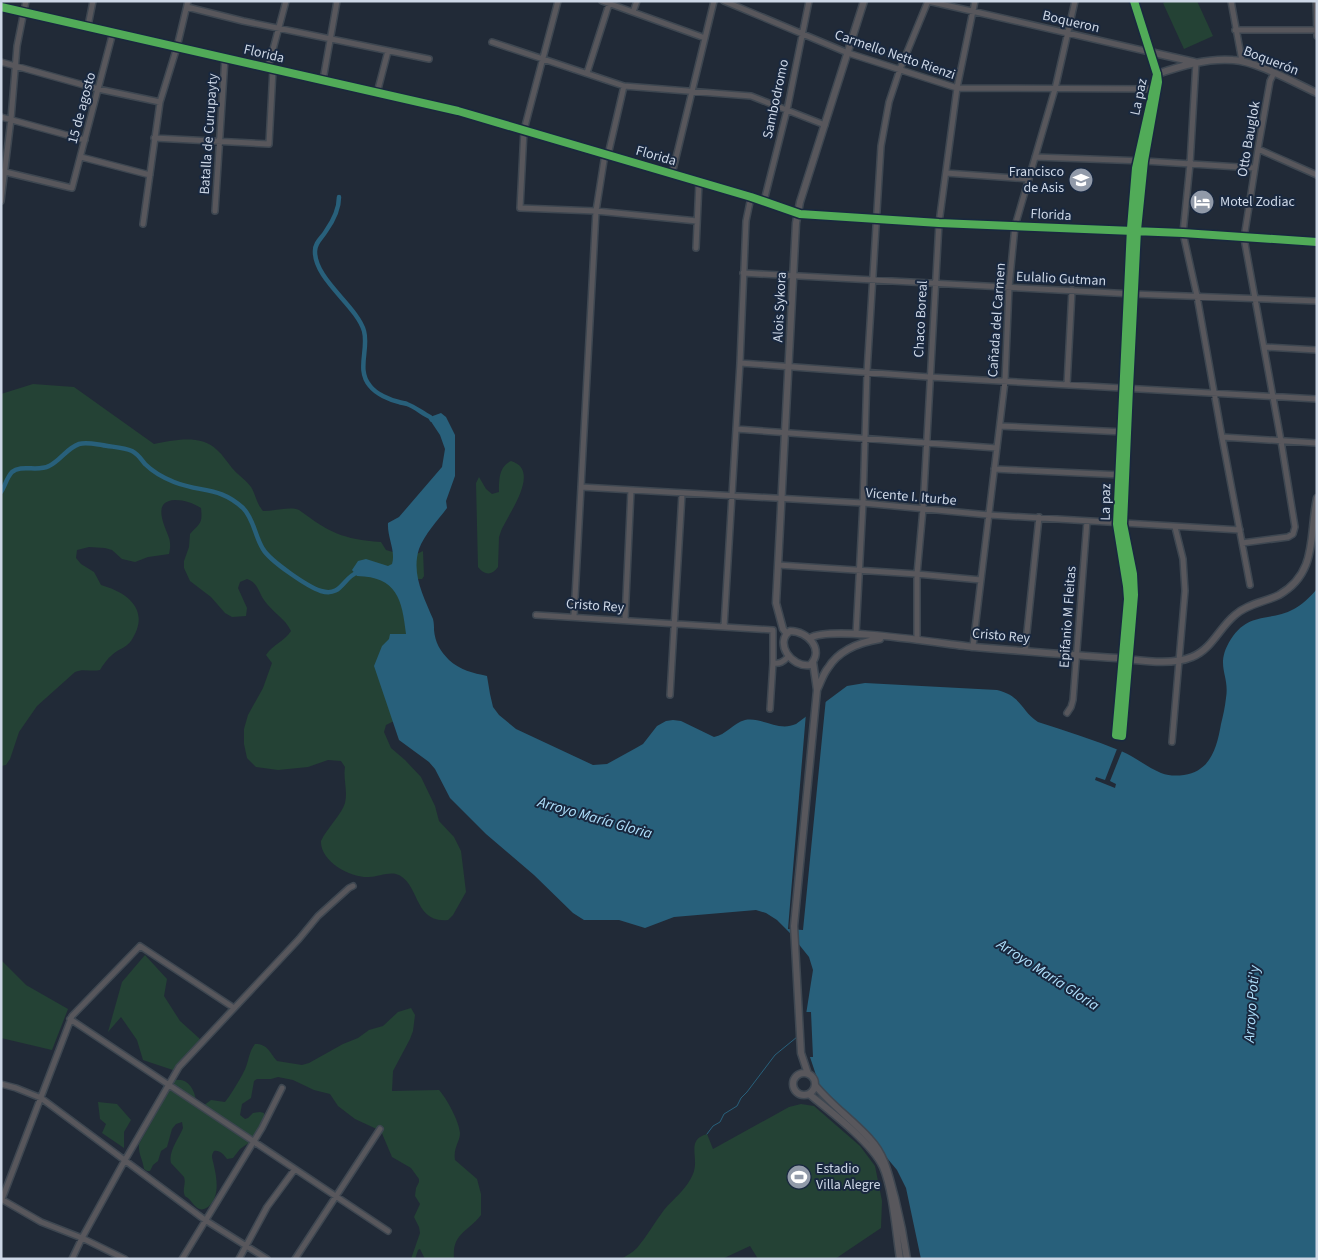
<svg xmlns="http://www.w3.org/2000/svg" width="1318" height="1260" viewBox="0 0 1318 1260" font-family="'Source Sans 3',sans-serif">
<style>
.green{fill:#244235}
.water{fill:#28607b}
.pier{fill:#212a37}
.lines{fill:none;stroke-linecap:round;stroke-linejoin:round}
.stream{stroke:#28607b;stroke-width:1}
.canal{stroke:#28607b;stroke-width:4.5}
.minor-casing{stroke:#3e4751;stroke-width:8}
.tertiary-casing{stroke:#3e4751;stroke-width:9}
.minor{stroke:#58575c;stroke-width:5}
.tertiary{stroke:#58575c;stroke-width:6}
.cycleway-casing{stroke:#19283f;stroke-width:11}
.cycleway{stroke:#51ab58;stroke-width:8}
.labels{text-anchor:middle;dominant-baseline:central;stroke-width:4;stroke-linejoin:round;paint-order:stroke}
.street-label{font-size:14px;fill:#cdd7e6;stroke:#19283f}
.poi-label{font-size:14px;fill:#cdd7e6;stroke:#19283f;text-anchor:start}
.water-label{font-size:15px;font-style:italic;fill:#b0e1fd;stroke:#19283f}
</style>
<rect width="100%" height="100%" fill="#212a37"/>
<!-- green -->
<path class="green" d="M1167,1H1197L1213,36L1184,49L1163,3Z
M33,384L74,387L154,444C173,440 202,434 217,450C223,455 227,462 232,468C238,475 246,480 251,487C256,495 256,503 263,511C275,511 290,506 299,510C330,533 342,539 381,542L386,550L410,557L423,551L424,576L422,579H414L409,608L400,721L392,722L386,725L384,732L391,748L405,760L421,777L435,806L439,821L454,837L461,851L466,892L453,915L448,920C413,924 420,881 396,874C388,872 377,877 369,877C350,878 320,861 321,841C327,828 342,814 345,803C348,791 343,779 345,767L341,761L328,760L308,767L278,770L256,767L247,758L244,744V729L248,715L263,688L272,663L266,655C273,644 284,642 291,631C285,618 272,612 264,600C258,591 258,583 247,579L240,582L238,588L247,608L246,616L232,617L225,613L211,597L190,581L184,568V561L189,547L190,534C199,523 203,525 201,508C193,503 185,500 175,500C151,501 165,526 169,538C171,544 170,549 169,554L148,557L135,562L122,559L112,550L105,548L89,547L77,550L76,558L81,564L94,572L101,585C129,593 151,611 131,641C126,648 118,649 112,655C107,659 103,665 100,670C91,672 83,668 75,672L37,706L19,732L10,759L6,765L1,766V394Z
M511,461C542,470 508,514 501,531L499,537L498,567C492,576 484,575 478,567L476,483L479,477L486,489L492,494L499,492C499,479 499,467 511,461Z
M145,955L167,979L164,996L180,1021L200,1039L176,1071L143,1060L137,1040L121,1017L108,1032L122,982Z
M1,960L26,985L68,1009L52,1050L1,1038Z
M411,1008L415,1015L413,1031L410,1039L393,1071L392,1091L439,1090C447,1099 459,1121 460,1133C460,1142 453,1147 455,1160L477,1179L481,1194V1215C467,1233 452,1233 454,1259H425L420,1249L418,1250L415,1259H411L420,1233L419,1227L414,1217L420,1204L415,1196L416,1188L419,1182V1179L411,1168L392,1157L381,1131L355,1119L338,1106L330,1094L314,1090L293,1080L278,1077L271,1079H257L254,1081L251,1098L242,1104L240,1115L245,1119L248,1118L253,1113L260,1112L264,1113V1124L250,1142L240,1149L233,1158L227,1159C223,1154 220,1150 214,1151C210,1157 213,1159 214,1166C217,1179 220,1197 208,1207C198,1214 194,1204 189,1199C186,1196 185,1198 184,1193C183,1188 186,1183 184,1177L171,1163C168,1152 179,1138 183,1128L182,1122L176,1124L172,1129L167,1147L161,1151L158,1161L153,1165L150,1171H147L144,1169C143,1160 138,1154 139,1144L161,1105L165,1092L173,1081C186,1076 194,1088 196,1100L203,1106L211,1100L225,1102C229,1098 244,1073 246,1067C249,1059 249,1052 255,1044C268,1044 269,1052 277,1061L302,1065L309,1063L343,1044L358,1038L369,1030L383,1026L398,1012Z
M98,1102L117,1104L131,1120L124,1132V1148L102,1133L106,1124L100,1119Z
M801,1104L814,1106L860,1146L875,1166L882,1201L881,1228L835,1259H758L750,1246L722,1259H621C626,1256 632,1253 637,1248C647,1236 655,1222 664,1210C674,1198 687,1189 693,1174C700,1158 685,1140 707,1134L713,1149L789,1107Z"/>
<!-- water -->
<path class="water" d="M441,413L446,417L455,435V476L446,501L447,508C438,520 424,535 419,549C411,574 424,597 433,619C434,623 434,627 434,630C435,642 440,651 449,660C460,670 473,673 487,676L490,694L493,707L499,715L516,729L593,765L607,764L636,748L643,744L657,726L666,721L673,720L681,721L714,737C726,735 733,723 745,720C763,717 778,732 796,724L847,686L865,683L997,690C1022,696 1021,711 1038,722C1066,731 1094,740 1121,751C1135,757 1147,767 1161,773C1169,776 1176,776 1184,775C1211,771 1217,747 1221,724C1223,716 1225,707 1226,698C1230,674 1214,666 1231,639C1249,611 1270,622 1294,609C1302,605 1310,597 1317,589V1259H921L906,1188L897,1170L877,1146L838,1113L829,1101L819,1084L809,1054L805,1021L813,970L809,957L789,932L777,920L766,913L756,910L674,917L645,928L619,920H584L573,913L534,875L486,834L450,798L435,769L429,762L399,740L374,666L382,646L389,639L390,634H406C402,599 397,577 357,576L352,570L358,561L366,559L388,566L392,564C396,551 387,537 388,523L399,517L442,467L445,449L440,435L432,423L430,417Z"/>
<!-- pier -->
<path class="pier" d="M826,698L803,930L788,929L806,713Z
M1117,749L1122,751L1110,781L1116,784L1115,788L1095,780L1096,777L1105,780Z
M804,1012H811L813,1057H807L804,1045L803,1020Z"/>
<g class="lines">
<!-- stream -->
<path class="stream" d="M707,1134L713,1126L720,1122L724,1114L737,1106L741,1098L747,1092L775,1055L797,1037"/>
<!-- canal -->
<path class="canal" d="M339,197C339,209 333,221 326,231C322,238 315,242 315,251C314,279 357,306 364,331C369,349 356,370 370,386C376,394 390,400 399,402C401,403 405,403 407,404C415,407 422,413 430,417L432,420
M1,492C5,486 7,477 12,472C21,464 38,472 49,466C60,461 67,448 79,444C86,442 95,444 102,445C111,447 123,447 132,451C138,454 141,459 145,464C153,472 164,478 174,482C202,493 219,486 243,508C254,519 255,537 263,549C270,561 308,587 321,591C342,597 342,578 358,572"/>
<defs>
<path id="minor" d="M558,1L524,130L520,208L596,211L697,221
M602,1L705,38
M724,1L848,53L957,88L1156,89
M928,1L1150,52
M1231,1L1242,61
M1316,1L1317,36
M1,7L458,111L751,197L800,214L939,223L1183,233L1317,242
M187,7L243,21L429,59
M633,12L637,1
M88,26L93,1
M1235,30H1317
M492,42L624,86L751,96L825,125
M1,62L98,89L160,102
M1196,62L1190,164L1183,233L1197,296L1222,437L1250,585
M268,68L286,1
M587,73L609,4
M323,80L337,1
M377,93L388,51
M1,117L85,140
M154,138L269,144L273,69
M1258,149L1317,175
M608,155L624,86
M81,157L150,175
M1035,157L1144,161L1255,168
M1,171L72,188L113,32
M946,173L1029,179
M672,174L714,1
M1,201L11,119L17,46L26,1
M764,201L787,110L809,1
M215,211L225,58
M143,224L160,102L177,47L188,1
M696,248L699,182
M743,273L1133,294L1317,301
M1264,347L1317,350
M740,363L929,377L1317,399
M1067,385L1072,290
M1000,426L1124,432
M736,429L997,448
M1222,437L1317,443
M994,469L1122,475
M581,487L863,503L989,515L1240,530
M1242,543L1288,537L1293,534L1295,527L1281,441L1244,238L1258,149L1270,81L1274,73
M778,565L917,574L981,580
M536,615L773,630V663L770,709
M574,616L596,211L605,154
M625,620L631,490
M724,627L740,363L746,221L751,197
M856,634L863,503L867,372L881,146L889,102L900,69L928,1
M917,640V574L923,509L939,223L957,88L975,1
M973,646L1005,381L1009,287L1015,226L1055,89L1075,1
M1025,651L1039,517
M773,663C780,664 783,662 788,657
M670,695L682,494
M1067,713L1071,707L1073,700L1087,521
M1172,742L1185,591L1183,559L1175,527
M70,1019L388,1231
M1,1084L16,1088L41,1098L205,1220L267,1259
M1,1199L41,1222L82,1238L125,1259
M2,1199L72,1016L140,946L234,1008
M72,1259L82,1238L125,1160L179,1067L299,939L318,916L349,888L353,886
M182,1259L262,1128L282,1088
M239,1259L267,1207L295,1169
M295,1259L380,1129"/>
<path id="tertiary" d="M1134,1L1157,74L1158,82L1144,161L1137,230L1129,388L1123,524L1133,574L1134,595L1122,736L1116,735L1128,599L1127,586L1117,524L1131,228L1136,168L1157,74
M1150,52L1194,62
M1157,74C1181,66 1207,58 1233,60C1256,61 1295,83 1317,93
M790,631C808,631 825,650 810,665C791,668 774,642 790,631Z
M787,634L783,629L776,603L796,223L800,202L864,1
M810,638C832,625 943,644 974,647C1022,651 1070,655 1117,658C1140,660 1170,666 1192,657C1212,649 1219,628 1235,615C1247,604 1265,602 1279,595C1318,573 1309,535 1317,498
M817,690C821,682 823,674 828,668C839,650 861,642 880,639
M793 1084a11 11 0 1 1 22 0a11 11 0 1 1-22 0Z
M808,1074L801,1053L794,926L817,690L813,662
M815,1085C831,1105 853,1120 870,1139C886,1156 889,1177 895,1198C900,1218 904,1238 907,1259
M809,1094C830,1111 872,1143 883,1167C893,1190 896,1233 900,1259"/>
</defs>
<!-- minor casing -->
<use href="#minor" class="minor-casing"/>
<!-- tertiary casing -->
<use href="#tertiary" class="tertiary-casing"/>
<!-- minor -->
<use href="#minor" class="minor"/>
<!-- tertiary -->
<use href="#tertiary" class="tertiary"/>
<defs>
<path id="cycleway" d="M1134,1L1157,74L1158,82L1144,161L1137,230L1129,388L1123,524L1133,574L1134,595L1122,736L1116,735L1128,599L1127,586L1117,524L1131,228L1136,168L1157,74
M1,7L458,111L751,197L800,214L939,223L1183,233L1317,242"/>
</defs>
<!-- cycleway casing -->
<use href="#cycleway" class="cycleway-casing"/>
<!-- cycleway -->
<use href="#cycleway" class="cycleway"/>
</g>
<!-- icons -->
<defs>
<symbol id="school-disc" viewBox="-11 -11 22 22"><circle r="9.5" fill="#919aa9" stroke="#19283f"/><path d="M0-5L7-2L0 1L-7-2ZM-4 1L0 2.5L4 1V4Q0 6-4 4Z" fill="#fff"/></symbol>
<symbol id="hotel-disc" viewBox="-11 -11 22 22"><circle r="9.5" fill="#919aa9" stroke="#19283f"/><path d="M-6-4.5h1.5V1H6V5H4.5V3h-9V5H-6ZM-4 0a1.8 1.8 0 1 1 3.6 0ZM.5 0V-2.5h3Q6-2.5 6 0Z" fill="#fff"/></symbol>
<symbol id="stadium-disc" viewBox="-11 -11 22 22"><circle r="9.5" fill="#919aa9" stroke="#19283f"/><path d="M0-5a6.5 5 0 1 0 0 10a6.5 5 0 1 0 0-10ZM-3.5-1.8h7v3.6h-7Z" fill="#fff"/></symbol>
</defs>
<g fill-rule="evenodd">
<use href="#school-disc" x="1067" y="166" width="28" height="28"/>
<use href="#hotel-disc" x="1188" y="188" width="28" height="28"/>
<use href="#stadium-disc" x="785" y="1163" width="28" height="28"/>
</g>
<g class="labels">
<!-- street labels -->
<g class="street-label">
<text transform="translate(1071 22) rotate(13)">Boqueron</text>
<text transform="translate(264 54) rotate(13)">Florida</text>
<text transform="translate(895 55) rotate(19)">Carmello Netto Rienzi</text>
<text transform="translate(1271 61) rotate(21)">Boquerón</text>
<text transform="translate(1139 97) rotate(-78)">La paz</text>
<text transform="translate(776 99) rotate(-78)">Sambodromo</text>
<text transform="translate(82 108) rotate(-75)">15 de agosto</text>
<text transform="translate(209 134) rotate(-86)">Batalla de Curupayty</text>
<text transform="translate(1249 139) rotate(-80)">Otto Bauglok</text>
<text transform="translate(656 156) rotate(16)">Florida</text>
<text transform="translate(1051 215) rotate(3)">Florida</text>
<text transform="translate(1061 279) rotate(3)">Eulalio Gutman</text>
<text transform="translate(780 307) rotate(-87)">Alois Sykora</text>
<text transform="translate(921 319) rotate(-87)">Chaco Boreal</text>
<text transform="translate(997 320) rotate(-86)">Cañada del Carmen</text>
<text transform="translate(911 497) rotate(5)">Vicente I. Iturbe</text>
<text transform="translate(1106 502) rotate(-89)">La paz</text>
<text transform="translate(595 606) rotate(4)">Cristo Rey</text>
<text transform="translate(1068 617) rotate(-86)">Epifanio M Fleitas</text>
<text transform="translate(1001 636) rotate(5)">Cristo Rey</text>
</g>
<!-- poi labels -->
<g class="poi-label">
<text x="1064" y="172" text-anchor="end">Francisco<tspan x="1064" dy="16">de Asis</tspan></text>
<text x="1220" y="202">Motel Zodiac</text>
<text x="816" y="1169">Estadio<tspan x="816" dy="16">Villa Alegre</tspan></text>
</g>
<!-- water labels -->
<g class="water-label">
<text transform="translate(595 818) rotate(16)">Arroyo María Gloria</text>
<text transform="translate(1048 975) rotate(33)">Arroyo María Gloria</text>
<text transform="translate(1252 1004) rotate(-86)">Arroyo Poti'y</text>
</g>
</g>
<!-- border -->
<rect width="1318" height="1260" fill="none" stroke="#cdd7e6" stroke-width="5"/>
</svg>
